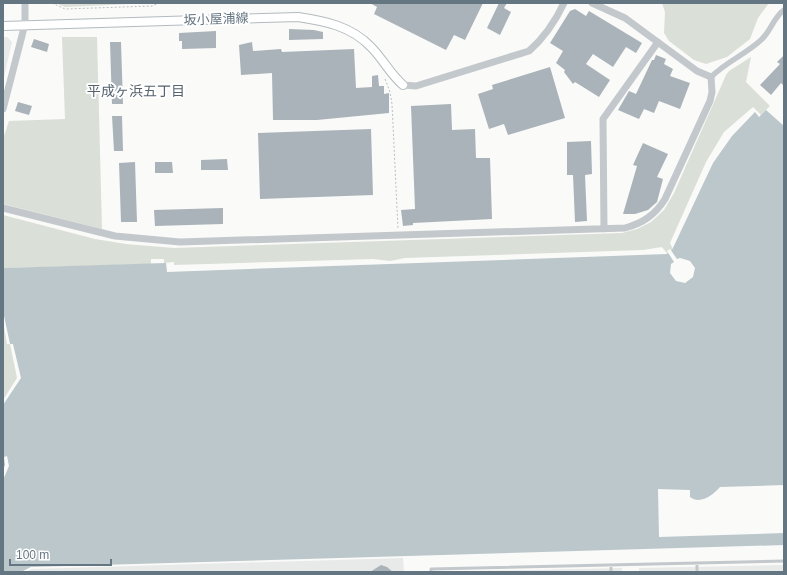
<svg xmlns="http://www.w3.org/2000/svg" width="787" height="575" viewBox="0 0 787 575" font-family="Arial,'Noto Sans JP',sans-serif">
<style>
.built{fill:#e8e9e9}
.green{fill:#dadfd7}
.water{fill:#bbc7cb}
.pier{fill:#fafaf8}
.building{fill:#aab3b9}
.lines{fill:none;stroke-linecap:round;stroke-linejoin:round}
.secondary-casing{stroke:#b3babf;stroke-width:10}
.path{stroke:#bbbfc2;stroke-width:1;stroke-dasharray:2 2;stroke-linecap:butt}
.service{stroke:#c3c8cc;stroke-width:3}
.minor{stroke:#c3c8cc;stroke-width:5.5}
.tertiary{stroke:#c3c8cc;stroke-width:7}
.secondary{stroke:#fff;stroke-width:8}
.labels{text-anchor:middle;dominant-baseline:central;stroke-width:4;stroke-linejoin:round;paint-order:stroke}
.street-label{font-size:13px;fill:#657683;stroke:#fff}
.neighbourhood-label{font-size:14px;fill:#57646e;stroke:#fff}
</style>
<rect width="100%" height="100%" fill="#fafaf8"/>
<!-- built -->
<path class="built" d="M3,37H7L12,42L3,82Z
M403,558L404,572H25L32,569Z
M784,565V572H639V568Z
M622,568V572H433Z"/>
<!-- green -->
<path class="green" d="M55,3H152L65,7Z
M662,3H769L758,18L750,39L727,57L706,64L694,60L669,41L664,33L665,12Z
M62,37H97L102,229L3,204V139L9,121L65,119Z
M751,57L746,82L770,106L761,115L753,107L724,132L706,162L670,243L677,258L673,261L662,247L643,250L405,258L390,261L373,259L174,265V262L164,263V259H151V264L3,268V215L95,239L126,244L174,248L622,233L637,229L651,222L664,210L674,193L726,75L729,71Z
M3,321L7,344H10L17,378L3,400Z"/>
<!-- water -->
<path class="water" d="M766,110L784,126V485L720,487C713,495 700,505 690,497V490L658,489L659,537L784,533V545L31,567L21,572H3V480L9,466L7,456L4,457L5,465L3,470V405L21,378L13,344H10L3,311V268L166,263L167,272L667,254L672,250L713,163L732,136L755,112L759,117Z"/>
<!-- pier -->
<path class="pier" d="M670,249L677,259L680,258L690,261L695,268L693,277L685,283L676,281L670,273L671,264L674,262L667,251Z"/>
<!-- building -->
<path class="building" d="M370,3H483L465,40L454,35L446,50L374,14L377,7Z
M499,3H507L504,8L511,12L500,35L487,28Z
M575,9L586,16L589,11L642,43L636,53L626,47L613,67L593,54L586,64L610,80L599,97L575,82L573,84L564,72L565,70L556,63L563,51L550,43L570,11Z
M289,29L314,30L323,32V39L289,40Z
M216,31V48L182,49V41H179V33Z
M34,39L49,44L47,52L31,47Z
M110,42H121L123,104H112Z
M252,42L253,51L281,49L282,52L354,49L356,88L372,87V76L378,75L379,86H384V94L389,93V113L317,120H273L272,73L241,75L239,45Z
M656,55L666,59L664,64L673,69L670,76L690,83L680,109L659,101L654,113L644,109L639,119L618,110L629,91L636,94L652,60H654Z
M784,55V86L781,83L771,95L760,85L780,64L777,62Z
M550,67L565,118L508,135L504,124L489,129L478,94L493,89L492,85Z
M18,102L32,106L29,115L15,111Z
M451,104L452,130L475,129L476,158H490L492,219L413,223V225L403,226L401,210L415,209L411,106Z
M112,116H122L123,151H114Z
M371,129L373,195L260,199L258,133Z
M591,141L592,174L585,175L587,221L575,222L573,175H567V142Z
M643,143L668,154L657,177L663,179L657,202L648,210L635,214H623L637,166L633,165Z
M227,159L228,170H201V160Z
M135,162L137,222H121L119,163Z
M155,162H172L173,173H155Z
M223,208V224L155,226L154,210Z
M381,565L387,567L393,572H370Z"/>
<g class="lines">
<defs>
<path id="secondary" d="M3,26L298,17C325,21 351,26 371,47C383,59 390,74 403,85"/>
</defs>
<!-- secondary casing -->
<use href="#secondary" class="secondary-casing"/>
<!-- path -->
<path class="path" d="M52,3L65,9L152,6L159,3
M385,79L390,92L392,104L398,229"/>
<!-- service -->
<path class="service" d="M697,563V572
M611,565V572
M431,572V569L784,561"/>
<!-- minor -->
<path class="minor" d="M711,77C726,62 746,54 761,40C771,31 773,18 784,10"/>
<!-- tertiary -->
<path class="tertiary" d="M403,85L416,86L529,51C545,37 555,22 564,3
M3,109L25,24V3
M3,208L115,236L180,242L625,228C643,223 655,215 665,199L710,101L712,92L711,77L697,71L625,18L592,3
M604,229L603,119L658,42"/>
<!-- secondary -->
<use href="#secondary" class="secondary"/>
</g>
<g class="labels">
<!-- street labels -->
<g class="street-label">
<text transform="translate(216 19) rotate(-2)">坂小屋浦線</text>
</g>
<!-- neighbourhood labels -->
<g class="neighbourhood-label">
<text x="136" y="91">平成ヶ浜五丁目</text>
</g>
</g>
<!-- border -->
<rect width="787" height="575" fill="none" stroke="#657683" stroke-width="8"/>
<!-- scale -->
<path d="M10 559v6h101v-6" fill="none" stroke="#657683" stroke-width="2"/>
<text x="16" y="559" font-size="12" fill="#657683" stroke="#ffffff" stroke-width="3" paint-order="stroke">100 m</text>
</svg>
